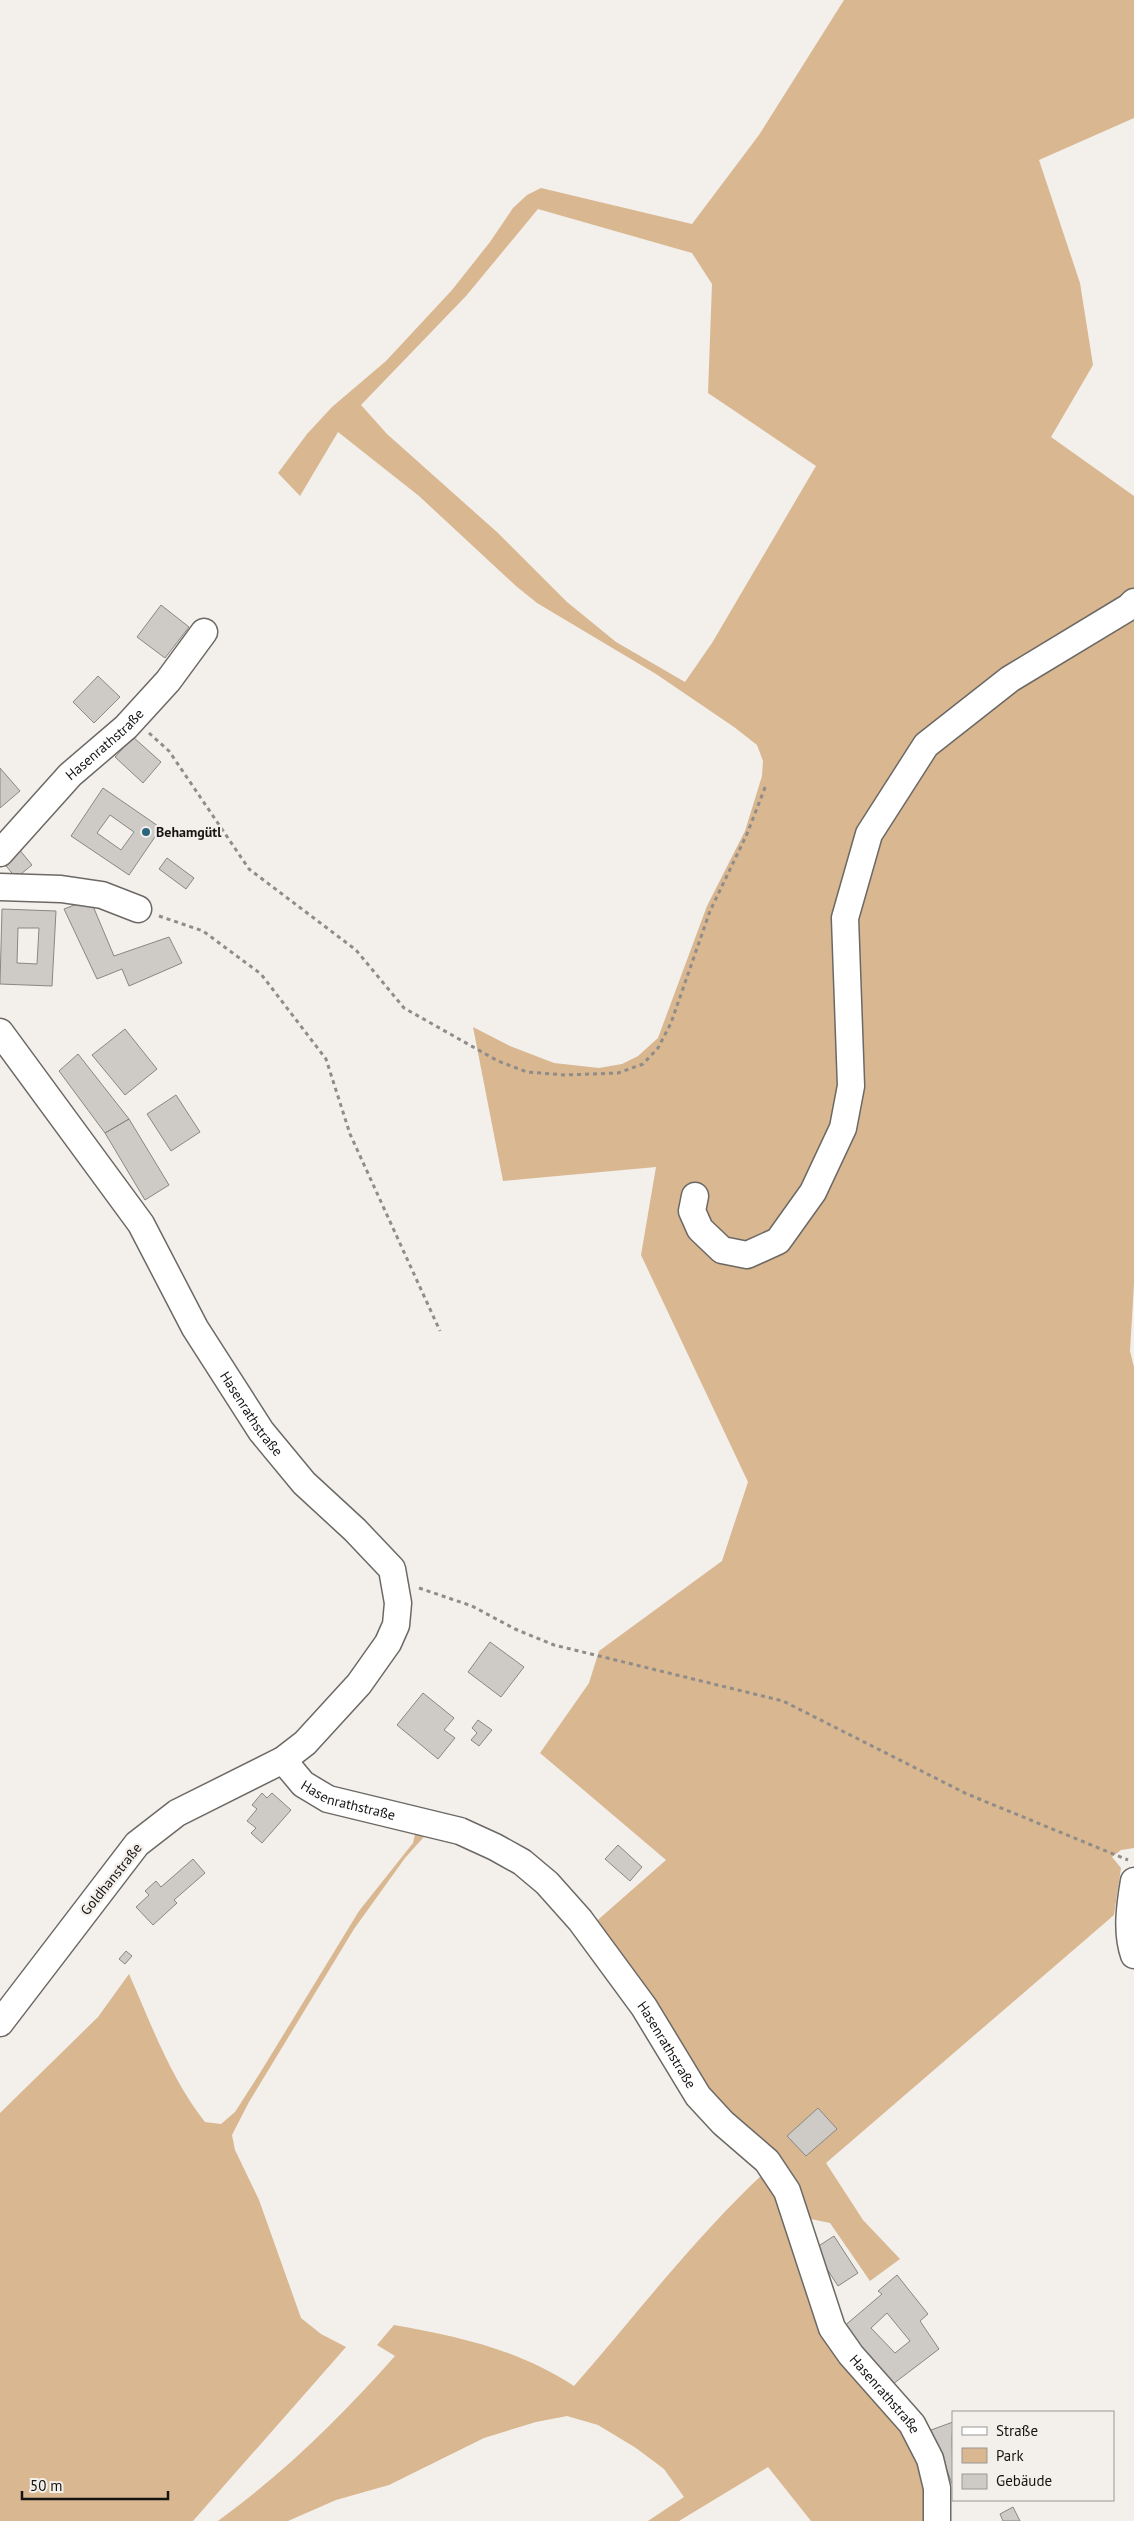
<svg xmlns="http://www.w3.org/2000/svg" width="1134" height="2521" viewBox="0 0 1134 2521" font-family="'PT Sans',sans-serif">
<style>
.green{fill:#d9b790;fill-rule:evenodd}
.building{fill:#cecac6;stroke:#8a8783;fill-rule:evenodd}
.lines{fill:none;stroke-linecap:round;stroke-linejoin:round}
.minor-casing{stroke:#6c6965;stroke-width:29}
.path{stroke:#8f8c89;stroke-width:3;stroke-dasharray:4 4;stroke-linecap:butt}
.minor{stroke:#fff;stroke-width:26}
.poi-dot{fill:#2b667e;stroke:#f3efeb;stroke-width:2}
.labels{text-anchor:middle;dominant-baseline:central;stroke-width:4.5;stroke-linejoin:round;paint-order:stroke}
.street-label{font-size:14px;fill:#161413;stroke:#f3efeb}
.poi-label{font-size:14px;font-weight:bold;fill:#161413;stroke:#f3efeb;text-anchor:start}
</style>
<rect width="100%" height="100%" fill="#f3efeb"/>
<!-- green -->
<path class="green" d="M844,0H1134V118L1039,160L1080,283L1093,365L1051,437L1134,496V1284L1130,1351L1134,1367V1848L1121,1850L1112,1857L1121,1868L1114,1915L826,2163L863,2220L900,2259L870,2281L830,2223L806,2218L815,2295L896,2414L922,2463L929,2521H811L768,2467L679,2521H648L684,2497L664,2469L636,2448L598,2425L567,2416L536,2422L484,2438L389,2485L336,2500L288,2521H218C284,2473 341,2417 395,2356L377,2345L394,2325C460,2337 517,2349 574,2386C637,2314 695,2237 765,2172L591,1926L666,1860L540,1753L589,1683L599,1651L722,1561L748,1482L641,1255L656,1167L503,1181L473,1027L510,1046L554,1063L599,1068L622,1064L638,1056L658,1038L707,906L745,831L762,776L763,761L757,745L734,727L656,674L537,603L516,586L419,496L338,432L300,496L278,473L307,434L332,407L386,361L452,290L490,242L513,208L527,195L541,188L692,224L759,135ZM538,209L692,253L712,284L708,393L816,466L712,643L685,682L616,642L567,602L498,533L387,434L361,405L466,296Z
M417,1826L431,1829L405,1858L354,1929L249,2102L232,2135L235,2150L259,2200L301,2318L321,2334L346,2347L193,2521H0V2113L98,2017L129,1974C151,2024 171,2079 205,2122L221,2124L235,2112L260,2073L359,1911L413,1843Z"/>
<!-- building -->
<path class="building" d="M161,605L189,627L165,658L137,637Z
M98,676L120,697L94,723L73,702Z
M133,737L161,762L143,783L115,757Z
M0,768L20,791L0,808Z
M103,788L161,828L129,875L71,836ZM110,815L134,832L121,850L97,833Z
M18,848L32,865L16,878L2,861Z
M167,858L194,878L186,889L159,869Z
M90,899L114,956L169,937L182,963L129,986L122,969L97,979L64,909Z
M2,909L56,911L52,986L0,984ZM18,928H39L37,964L17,963Z
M125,1029L157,1069L125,1095L92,1055Z
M78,1054L129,1119L105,1133L59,1071Z
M176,1095L200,1132L171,1151L147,1114Z
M129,1119L169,1185L145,1200L105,1133Z
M490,1642L524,1667L501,1697L468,1672Z
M423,1693L454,1718L444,1730L455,1738L438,1759L397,1725Z
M478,1720L492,1730L479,1746L471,1740L477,1733L472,1728Z
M262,1793L267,1798L272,1793L291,1810L262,1843L251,1833L256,1828L247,1821L257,1809L252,1805Z
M618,1845L642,1867L630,1881L605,1859Z
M193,1859L205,1873L174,1900L177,1903L153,1925L136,1907L149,1895L145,1891L156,1881L161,1887Z
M126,1951L132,1956L125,1964L119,1959Z
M818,2108L837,2129L806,2156L787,2136Z
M834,2236L858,2273L838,2286L814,2249Z
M897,2275L928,2314L920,2321L939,2349L893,2384L842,2328L882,2294L878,2291ZM887,2313L910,2341L895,2353L871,2328Z
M953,2422L952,2439L953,2486L931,2430Z
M1013,2507L1020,2521H1003L1000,2514Z"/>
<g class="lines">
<defs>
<g id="minor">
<path id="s1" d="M0,853L70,775L126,727L168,681L204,632"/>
<path d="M0,887L61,889L102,895L138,909"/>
<path id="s2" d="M0,1032L141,1224L195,1328L261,1431L304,1483L355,1530L392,1569L398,1603L396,1625L388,1643L359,1684L305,1743L283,1760L177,1813L137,1844L0,2023"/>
<path d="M695,1196L692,1211L700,1229L722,1250L747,1255L778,1241L813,1192L843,1128L851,1086L845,918L869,834L926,745L1010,679L1129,607L1134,602"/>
<path id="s3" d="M283,1760L303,1784L328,1799L460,1831L495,1847L522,1862L547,1883L580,1920L644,2007L698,2096L723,2123L767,2161L787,2191L832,2328L851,2355L912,2424L930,2459L937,2488V2521"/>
<path d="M1134,1881C1130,1905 1126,1932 1134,1955"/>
</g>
</defs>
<!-- minor casing -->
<use href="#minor" class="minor-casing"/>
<!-- path -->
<path class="path" d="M149,733L169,751L249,869L356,950L404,1008L498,1061L527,1072L565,1075L618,1073L643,1064L658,1048L671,1023L710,911L747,834L766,785
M159,916L203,931L261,974L326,1059L350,1134L440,1331
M419,1588L472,1606L515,1629L554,1645L783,1701L967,1794L1128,1860"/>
<!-- minor -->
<use href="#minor" class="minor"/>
</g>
<!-- markers -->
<circle class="poi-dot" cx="146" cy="832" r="5"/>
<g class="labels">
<!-- street labels -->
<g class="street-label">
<text stroke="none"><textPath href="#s1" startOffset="151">Hasenrathstraße</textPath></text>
<text stroke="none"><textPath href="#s2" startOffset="458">Hasenrathstraße</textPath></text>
<text stroke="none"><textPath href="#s3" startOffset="80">Hasenrathstraße</textPath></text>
<text transform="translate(111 1879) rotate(-51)">Goldhanstraße</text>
<text stroke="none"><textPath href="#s3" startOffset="500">Hasenrathstraße</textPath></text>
<text stroke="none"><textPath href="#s3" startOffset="920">Hasenrathstraße</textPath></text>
</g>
<!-- poi labels -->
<g class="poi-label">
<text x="156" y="832">Behamgütl</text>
</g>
</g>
<!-- legend -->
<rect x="952" y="2411" width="162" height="90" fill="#f3efeb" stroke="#9b9795"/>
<rect x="962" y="2427" width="25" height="8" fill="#ffffff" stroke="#9b9795"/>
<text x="996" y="2436" font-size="15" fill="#161413">Straße</text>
<rect x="962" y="2448" width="25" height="15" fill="#d9b790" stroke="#9b9795"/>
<text x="996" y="2461" font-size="15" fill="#161413">Park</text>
<rect x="962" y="2474" width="25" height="15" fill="#cecac6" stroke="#9b9795"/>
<text x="996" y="2486" font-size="15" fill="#161413">Gebäude</text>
<!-- scale -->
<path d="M22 2491v8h146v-8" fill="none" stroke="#161413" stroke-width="2.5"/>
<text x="30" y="2491" font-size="15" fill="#161413" stroke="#f3efeb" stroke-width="4" paint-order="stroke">50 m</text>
</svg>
